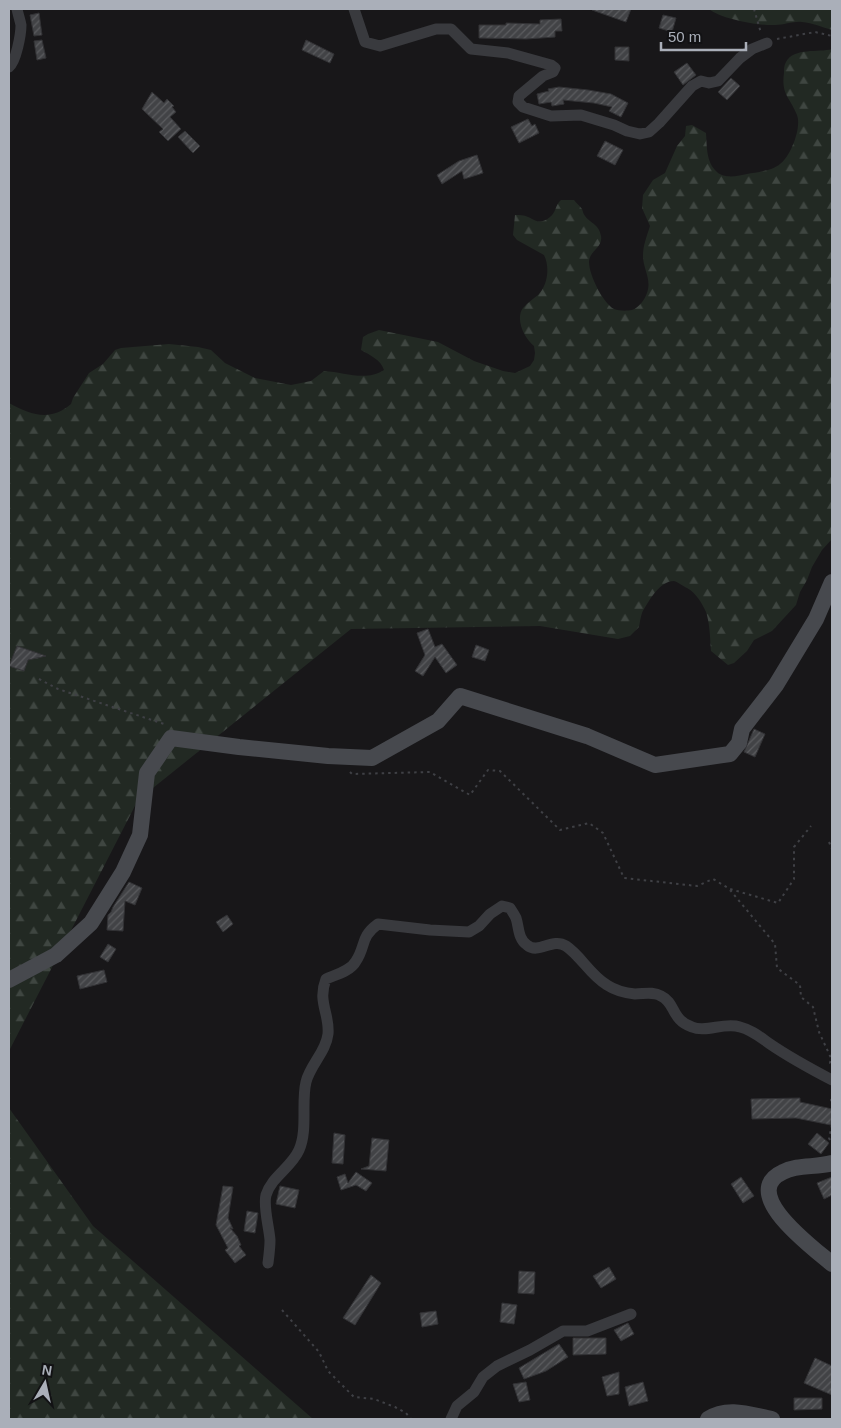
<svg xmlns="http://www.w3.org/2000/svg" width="841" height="1428" viewBox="0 0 841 1428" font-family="Arial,sans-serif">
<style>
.forest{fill:url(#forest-firs)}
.building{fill:url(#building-hatch);stroke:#323235}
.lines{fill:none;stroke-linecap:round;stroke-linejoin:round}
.path{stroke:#3f4045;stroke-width:2;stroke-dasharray:2.5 4;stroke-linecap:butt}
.street{stroke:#393a3e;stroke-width:11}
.secondary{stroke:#47494e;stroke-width:16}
</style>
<defs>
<pattern id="forest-firs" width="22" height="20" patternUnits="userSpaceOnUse" patternTransform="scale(1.25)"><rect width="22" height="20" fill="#222923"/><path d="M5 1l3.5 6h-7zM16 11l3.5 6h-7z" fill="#3f4641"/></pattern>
<pattern id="building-hatch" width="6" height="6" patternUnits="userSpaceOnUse" patternTransform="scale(1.25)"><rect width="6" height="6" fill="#424346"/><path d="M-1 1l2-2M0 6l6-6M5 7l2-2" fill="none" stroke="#5b5c5f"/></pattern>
</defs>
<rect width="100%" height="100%" fill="#181719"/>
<!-- forest -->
<path class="forest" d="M709,9H832V30C822,27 813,23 802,22C794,21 784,25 775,25C759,26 721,19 709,9Z
M832,49V539L822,550L812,567L807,580L800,592L796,605L772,631L754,640L747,651L734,663L728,665L711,651C710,638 710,624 706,612C702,603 696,593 687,588C683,586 678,582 674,581C660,581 650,599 644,609C641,613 640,622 639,627L630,636L618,639L540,626L351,629L138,800L9,1051V403C31,415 50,422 71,404L73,398L89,373L103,364L115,350L121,348L169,344L198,347L211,350L225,363L255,378L291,385L311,381L324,371C344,372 366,382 384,370C381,360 370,355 361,350L363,337L368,334L379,330L438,342L474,361L503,371L515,373L530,366L534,360L535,353L534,346C524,338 515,319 523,308C527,303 533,299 538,295C548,285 550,267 544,255L517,240L513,235L515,215C519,215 524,215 528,217C537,221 540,225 550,217C556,213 555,205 561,200H574C576,203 580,206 582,209C583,211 583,214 585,216C591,224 599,224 601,236C603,248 589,251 589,262C589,275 603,303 614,309C619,311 627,311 632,310C639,308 645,299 647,293C652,279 643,269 643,256C643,245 647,236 650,226L642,208L643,195L653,180L665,173L677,146L685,136L686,126L692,125L706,133C707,147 706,162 717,172C724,179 739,176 747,174C757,172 772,171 780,164C790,157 802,128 797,115C790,97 781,95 784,73C784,69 784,65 786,62C794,47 819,53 832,49Z
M9,1108L93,1226L313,1419H9Z"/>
<!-- building -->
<path class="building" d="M592,9H631L626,22L592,10Z
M39,13L42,35L34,36L30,15Z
M663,15L676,18L672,32L659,28Z
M561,19L562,31H555V37L526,39L479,38V25H506V23L540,24V20Z
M42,40L46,58L37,60L34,41Z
M306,40L334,54L330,63L302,50Z
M615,47H629V61L615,60Z
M687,63L696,75L683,85L674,72Z
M731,78L740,86L727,100L718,92Z
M559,87L588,90L611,94L628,103L621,117L609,111L612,107L594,103L563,100L564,104L552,106L551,102L539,104L537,94L549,91L548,89Z
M152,92L164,103L167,99L174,106L172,107L176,112L170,117L181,129L168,141L159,132L163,129L142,109Z
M528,119L532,126L535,124L539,133L519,143L511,127Z
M185,131L200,146L193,153L178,137Z
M605,141L623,150L615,165L597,156Z
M477,155L483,173L464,179L462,171L442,184L437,175L459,161Z
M428,629L435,647L442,644L457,665L446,673L435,657L423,676L415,671L425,655L417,633Z
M476,645L489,650L485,661L472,657Z
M17,646L46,656L28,660L24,671L9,666Z
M754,729L765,734L755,757L744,752Z
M129,882L142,888L135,905L125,901L123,931L107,930L108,915L111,912L113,907Z
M227,915L233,924L223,932L216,922Z
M108,944L116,949L108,962L100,957Z
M104,970L107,982L80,989L77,976Z
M800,1098V1102L832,1109L831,1125L796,1118L752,1119L751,1099Z
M334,1133L345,1135L343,1164L332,1163Z
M817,1133L829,1143L821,1154L808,1144Z
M372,1138L389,1140L386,1171L361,1169L369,1166Z
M356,1172L372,1183L366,1191L356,1185L341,1190L337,1177L345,1174L348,1183Z
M741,1177L754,1196L743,1203L731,1184Z
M832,1177V1195L824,1199L817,1183Z
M223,1186L233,1187L228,1218L233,1229L230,1228L237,1236L241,1245L239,1246L246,1255L235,1263L225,1250L228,1248L216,1225Z
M280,1186L299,1190L295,1208L276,1204Z
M247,1211L258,1213L255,1233L244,1231Z
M609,1267L616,1279L601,1288L593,1276Z
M519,1271L535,1272L534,1294L518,1293Z
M371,1275L381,1283L355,1325L343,1318Z
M502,1303L517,1305L514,1324L500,1322Z
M436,1311L438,1324L422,1327L420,1313Z
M628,1323L634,1334L621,1341L614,1330Z
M573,1338H606V1354L573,1355Z
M559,1344L568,1357L546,1371L524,1379L519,1368Z
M815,1358L832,1366V1395L804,1383Z
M619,1372V1394L607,1396L602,1377Z
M526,1382L530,1400L519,1402L513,1384Z
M643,1382L648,1401L629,1406L625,1387Z
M794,1398H822V1409L794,1410Z"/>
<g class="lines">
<!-- path -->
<path class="path" d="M754,9L761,33
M777,39L815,32L832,36
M39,679L58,689L167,725
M350,772L352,774L430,772L470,795L488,770L500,771L560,830L589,823L603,833L624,878L697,886L713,879L730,889L778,903L794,879V847L811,826
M829,842L832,849
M730,890L775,944L777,968L800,985L801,997L813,1007L819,1032L831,1058L830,1063L832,1065
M832,1099L831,1100L832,1102
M832,1125L829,1138L832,1144
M282,1310L319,1352L328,1371L354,1397L374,1399L395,1407L406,1413L411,1419"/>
<!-- street -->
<path class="street" d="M354,9L365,42L380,46L436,29H451L471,49L508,53L551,65L555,68L553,72L543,76L519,96L518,102L523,107L551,116L581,115L614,125L627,131L640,134L649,132L659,123L692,86L701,81L709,83L718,81L740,58L752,49L767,43
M9,67C16,62 21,34 21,25C20,20 18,14 17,9
M268,1263C269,1255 270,1248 270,1240C269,1227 263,1206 266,1195C272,1176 291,1168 299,1150C308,1130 301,1102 306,1082C310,1065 326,1052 328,1034C330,1014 317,1002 326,979C335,975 351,971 356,961C366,946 360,937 378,924L430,930L469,932L479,926L490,914L502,906L510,908C512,911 514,914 516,918C519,927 518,939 527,945C539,955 552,937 566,946C581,956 590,975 607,985C616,991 625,993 635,994C644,994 653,991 661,996C676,1003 671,1020 692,1027C706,1033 724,1022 740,1027C752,1030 760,1037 770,1044C789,1057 811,1069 832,1080
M451,1419L457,1406L474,1392L483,1377L497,1366L530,1350L563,1331H587L631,1314"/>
<!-- secondary -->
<path class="secondary" d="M9,980L56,955L91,923L123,872L140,835L147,773L171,738L239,747L328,756L372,758L438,721L460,696L587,736L655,765L730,754L739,743L742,729L776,685L816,619L832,582
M832,1163C816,1168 798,1164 783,1172C737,1193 815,1249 832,1264
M708,1419C728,1406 751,1415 772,1419"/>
</g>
<!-- border -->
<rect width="841" height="1428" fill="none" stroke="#aaafb9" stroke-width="20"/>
<!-- north arrow -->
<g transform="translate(45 1383) rotate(9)" stroke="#121214" stroke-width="4" paint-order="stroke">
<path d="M0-4L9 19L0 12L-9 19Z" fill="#aaafb9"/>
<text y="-8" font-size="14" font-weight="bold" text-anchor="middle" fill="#aaafb9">N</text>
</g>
<!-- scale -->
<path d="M661 42v8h85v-8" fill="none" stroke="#aaafb9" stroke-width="2.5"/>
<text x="668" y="42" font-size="15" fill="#aaafb9" stroke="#121214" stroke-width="4" paint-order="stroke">50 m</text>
</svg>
